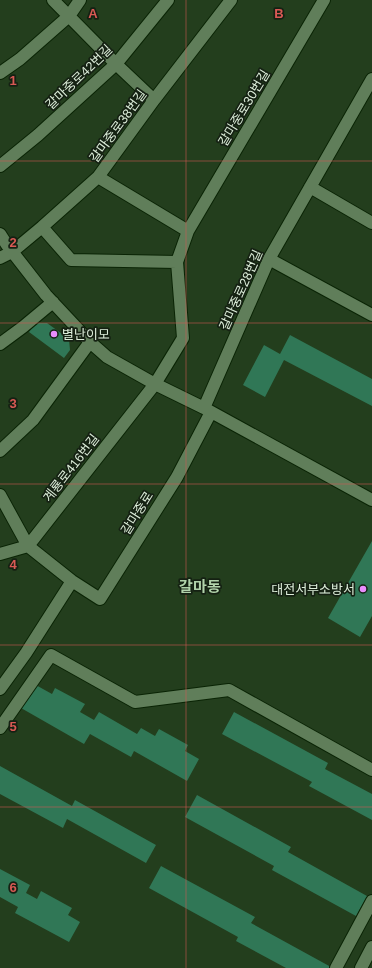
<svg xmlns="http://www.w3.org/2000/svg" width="372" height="968" viewBox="0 0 372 968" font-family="Helvetica,'Noto Sans KR',sans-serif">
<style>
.building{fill:#307756}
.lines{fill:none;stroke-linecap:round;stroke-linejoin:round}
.minor-casing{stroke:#0a2405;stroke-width:14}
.minor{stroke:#607e5a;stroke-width:12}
.grid{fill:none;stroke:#d85954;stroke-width:1;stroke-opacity:0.55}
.poi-dot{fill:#e98dfd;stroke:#152113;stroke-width:1.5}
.labels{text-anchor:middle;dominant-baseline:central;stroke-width:3.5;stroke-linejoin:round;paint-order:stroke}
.street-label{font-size:13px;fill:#dcedd9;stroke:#152113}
.poi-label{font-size:13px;fill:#dcedd9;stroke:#152113;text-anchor:start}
.quarter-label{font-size:15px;font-weight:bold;fill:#b1d2aa;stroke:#152113}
.grid-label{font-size:13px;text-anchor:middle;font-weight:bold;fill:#d85954;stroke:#152113;stroke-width:3.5;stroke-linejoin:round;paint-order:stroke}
</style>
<rect width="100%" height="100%" fill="#233e1d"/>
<!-- building -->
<path class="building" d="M36,323H47L69,339L70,350L64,358L29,332Z
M290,335L372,379V406L284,360L265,397L243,385L264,345L280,354Z
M372,541V616L360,637L328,618Z
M34,684L52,694L55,688L85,704L80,712L94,720L99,712L137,734L141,728L155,736L159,729L188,745L185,751L199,759L187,781L134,751L131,757L90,734L84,744L21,708Z
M234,712L328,763L325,769L372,794V820L309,786L312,782L222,734Z
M0,766L72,806L75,800L156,845L146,863L67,819L63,828L0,794Z
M197,795L291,847L288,852L367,896L356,916L272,870L274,866L185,817Z
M161,866L255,917L251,923L331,967L330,968H286L236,941L238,937L149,888Z
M0,869L30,885L26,893L37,899L41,891L72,908L68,915L80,922L69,942L15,913L18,907L0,897Z"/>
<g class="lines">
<defs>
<path id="minor" d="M53,0L116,64L154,100
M0,73L20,59L69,16L80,0
M0,166L38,135L116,64L168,0
M98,177L188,231
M310,187L372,223
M42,227L71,260L177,262
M0,234L7,245L46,295L90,342L107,357L155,384L204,408L372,500
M0,258L12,252L42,227L98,177L154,100L231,0
M269,259L372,315
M0,344L23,327L53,302
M204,408L269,259L372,79
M0,451L33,420L90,342
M0,495L28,546L72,581L100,599L177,477L211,412
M0,554L28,546L155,384L183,338L177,262L188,231L324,0
M0,689L26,653L72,581
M0,728L51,655L135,702L229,690L372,770
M336,968L372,901
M361,968L372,947"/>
</defs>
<!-- minor casing -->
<use href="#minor" class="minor-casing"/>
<!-- minor -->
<use href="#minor" class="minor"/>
</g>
<!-- grid -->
<path class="grid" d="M186,0V968M0,161H372M0,323H372M0,484H372M0,645H372M0,807H372"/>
<!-- markers -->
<g class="poi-dot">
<circle cx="54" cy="334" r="4"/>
<circle cx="363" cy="589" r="4"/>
</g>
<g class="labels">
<!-- street labels -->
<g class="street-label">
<text transform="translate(79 77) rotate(-44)">갈마중로42번길</text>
<text transform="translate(244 108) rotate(-59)">갈마중로30번길</text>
<text transform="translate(118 126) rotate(-54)">갈마중로38번길</text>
<text transform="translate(241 290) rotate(-66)">갈마중로28번길</text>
<text transform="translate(71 468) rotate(-52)">계룡로416번길</text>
<text transform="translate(137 513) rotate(-58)">갈마중로</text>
</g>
<!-- poi labels -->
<g class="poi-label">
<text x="62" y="334">별난이모</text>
<text x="355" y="589" text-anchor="end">대전서부소방서</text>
</g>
<!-- quarter labels -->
<g class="quarter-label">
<text x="200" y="586">갈마동</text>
</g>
</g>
<g class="grid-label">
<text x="93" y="18">A</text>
<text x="279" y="18">B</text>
<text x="13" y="85">1</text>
<text x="13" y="247">2</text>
<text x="13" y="408">3</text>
<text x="13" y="569">4</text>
<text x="13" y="731">5</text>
<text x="13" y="892">6</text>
</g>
</svg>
